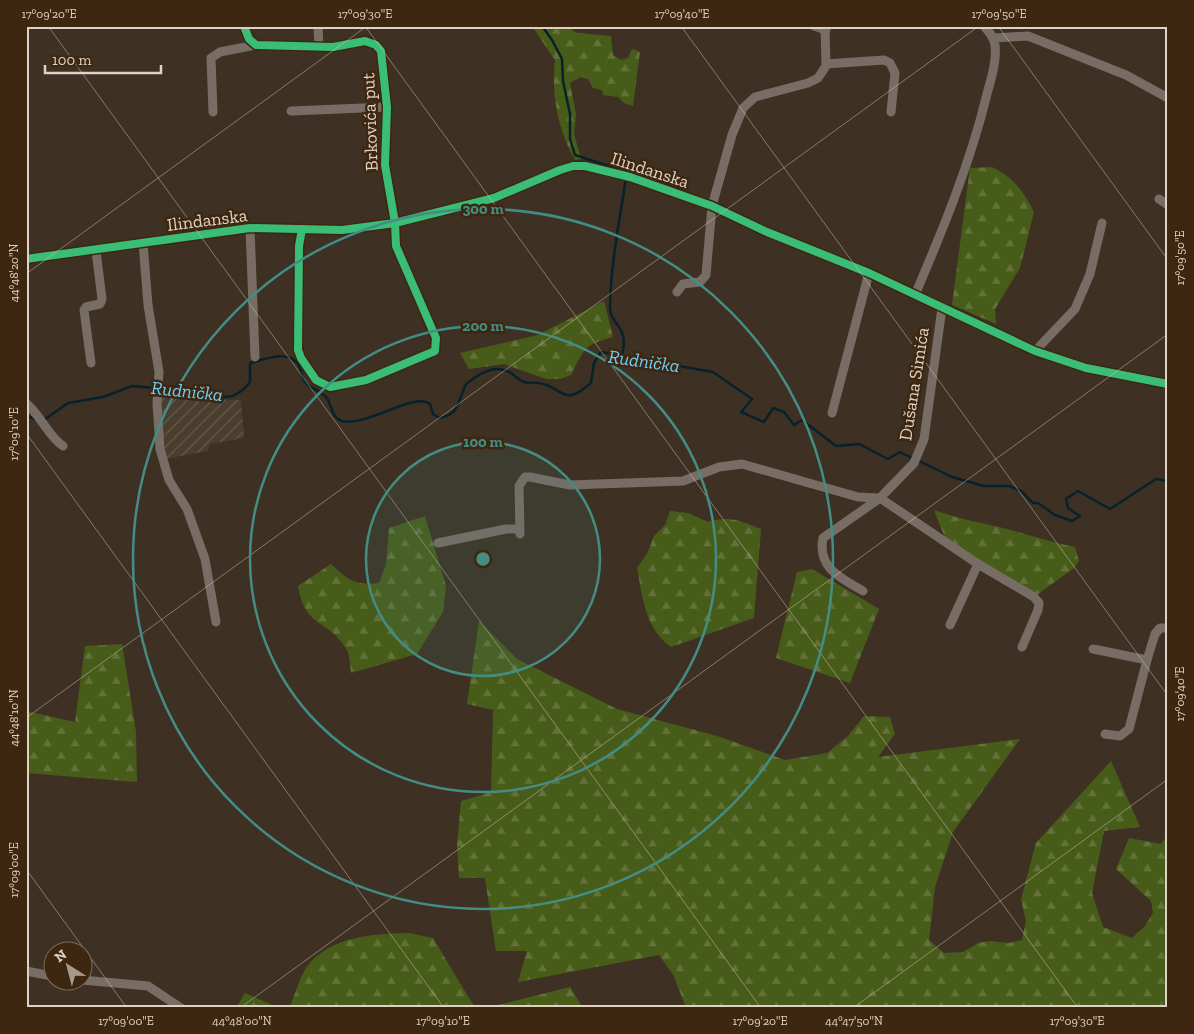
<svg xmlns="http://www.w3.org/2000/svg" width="1194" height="1034" viewBox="0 0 1194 1034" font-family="'Zilla Slab',serif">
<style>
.industrial{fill:url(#industrial-furrows)}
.forest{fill:url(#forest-firs)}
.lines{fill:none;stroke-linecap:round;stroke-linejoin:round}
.stream{stroke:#06222b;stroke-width:2.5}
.minor{stroke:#776d65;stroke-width:9}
.cycleway-casing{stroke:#3e2710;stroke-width:11}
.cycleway{stroke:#3abd76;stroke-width:8}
.ticks{fill:none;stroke:#e0d1c4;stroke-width:1;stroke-opacity:0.45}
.ring{fill:none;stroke:#438d84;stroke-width:2.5}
.labels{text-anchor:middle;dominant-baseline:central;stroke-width:5;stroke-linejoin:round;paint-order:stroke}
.street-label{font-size:18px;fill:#e0d1c4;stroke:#3e2710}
.water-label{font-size:19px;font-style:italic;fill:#6bcff8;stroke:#3e2710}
.centre{fill:#438d84;stroke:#3e2710;stroke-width:2.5}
.ring-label{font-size:15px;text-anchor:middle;font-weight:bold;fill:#438d84;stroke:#3e2710;stroke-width:5;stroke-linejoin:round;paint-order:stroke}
.neatline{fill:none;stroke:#e0d1c4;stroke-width:2}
.ticks-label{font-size:12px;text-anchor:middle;fill:#e0d1c4}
</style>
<defs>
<pattern id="industrial-furrows" width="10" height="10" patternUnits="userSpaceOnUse" patternTransform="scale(1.25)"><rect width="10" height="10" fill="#4a3e2f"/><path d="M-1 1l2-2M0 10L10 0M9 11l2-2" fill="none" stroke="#64594c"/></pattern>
<pattern id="forest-firs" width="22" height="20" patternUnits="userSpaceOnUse" patternTransform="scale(1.25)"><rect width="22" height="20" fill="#485c1a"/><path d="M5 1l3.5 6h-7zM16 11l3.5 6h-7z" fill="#62723a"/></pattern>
</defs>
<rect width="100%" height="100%" fill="#3e3124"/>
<!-- industrial -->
<path class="industrial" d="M176,391L206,399L241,400L244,438L210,444L208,451L165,459L160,405L162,393Z"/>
<!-- forest -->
<path class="forest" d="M532,26H564L578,33L611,36L613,55L621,60L628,58L632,49L640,52L633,106L624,103L618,97L603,95L602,90L593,88L588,79L581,77L570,83L576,114L574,134L581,159L575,160C558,130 551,95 555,60Z
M992,167C1013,177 1024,192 1034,212L1020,268L995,309L996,324L952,305L970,168Z
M604,301L613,337C581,346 585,349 571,375L560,379H546L504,364L469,369L460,353L538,335Z
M934,510C956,518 977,522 999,527C1024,533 1049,542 1075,547L1079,561L1074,568L1034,597L947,543Z
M670,511L688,513L708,522C728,515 742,521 761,529L754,618L671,647C645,628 643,599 637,568L647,554L654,536L665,525Z
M425,516L446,586L443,612L417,654L351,673C350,666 350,656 347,650C330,619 305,630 298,586L331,564C348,580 355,586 379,583L386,564L389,528Z
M812,569L879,609L850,683L776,658L797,572Z
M479,621L517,659L617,709L717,736L785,760L827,753L848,736L864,716L890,717L895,734L878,757L1020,739L953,832L935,887L929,940L944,953L963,952L978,943L990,941L1008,943L1022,940L1026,921L1021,899L1036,843L1111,761L1140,827L1104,831L1092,893L1103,927L1132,938L1145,926L1153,913L1151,901L1116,869L1129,838L1161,844L1168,834V1008H686L674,976L659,955L518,982L527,951H496L485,878H459L457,844L461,801L491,792L493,710L467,704Z
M122,644L136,732L137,782L26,773V711L75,722L85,646Z
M409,933L433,938L475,1008H289C295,996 299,979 306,968C329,936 373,934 409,933Z
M570,987L583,1008H486Z
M245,993L279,1008H236Z"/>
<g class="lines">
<!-- stream -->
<path class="stream" d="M542,26L552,40L562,59L563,81L570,114V139L575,155L627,172C620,217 611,262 610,306C609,320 621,325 623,336C625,343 623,350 622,356
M161,388C166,388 171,386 176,387C202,387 227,413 250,382V363C263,360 290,348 299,366C302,372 301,379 307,384C313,390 323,391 328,400C332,407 332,418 342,421C368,427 414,391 430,404L433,414L439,418C460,415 458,400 466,384C479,374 494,363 511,373C515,376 519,380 524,382C529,384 534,382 539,383C565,388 562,408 591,383L594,363L601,352L713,372L752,399L741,412L764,422L773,408L784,412L794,425L802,420L836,446L859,444L888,459L900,452L912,458
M26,416L38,420
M44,420L68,403L103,397L132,386L155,388
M917,460L952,477L984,486H1009L1021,491L1033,503H1038L1055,515L1072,521L1080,516L1068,508L1066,499L1078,491L1110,509L1156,479L1168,481"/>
<!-- minor -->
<path class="minor" d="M244,26L249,39L256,45L333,47L365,41L376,45L381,51L387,107L385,165L395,223L396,246L436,338L435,351L366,380L330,387L316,380L301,358L298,350L299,246L302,229
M318,26L319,47
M814,26L826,30
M994,38L1028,36L1126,75L1168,98
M826,64L884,60L890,63L895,73L891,112
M291,111L387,107
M213,112L211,58L220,52L256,45
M1159,199L1168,205
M250,228L255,357
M143,243L148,305L159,372L157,403L160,449L169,480L187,509L205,559L216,622
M26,259L250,228L342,230L395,223L494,198L560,170L573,166H585L630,177L712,206L767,232L869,273L1035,351L1086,368L1168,384
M677,292L683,284L700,282L706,275L712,206L732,135L743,108L755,97L808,83L818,78L826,66L825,26
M915,295C943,229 970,164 987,94C991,79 997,61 995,45C994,37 989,32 984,26
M1035,351L1075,309L1090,274L1102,223
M91,363L84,310L86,307L100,304L102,299L96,251
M26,403C41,416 49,437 63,446
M832,413L869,273
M520,534L519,486L525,477H530L570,485L683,481L719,467L742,464L858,497L880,498L978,564L1034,597L1039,603L1038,610L1022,647
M438,543L506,529H520
M863,591C841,578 817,568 823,538L880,498L914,463L924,439L942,308
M950,625L978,564
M1093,649L1147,660L1155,634L1160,628H1168
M1105,734L1120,736L1129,729L1147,660
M26,971L52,976
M82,980L148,986L181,1008"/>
<defs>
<path id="cycleway" d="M244,26L249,39L256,45L333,47L365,41L376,45L381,51L387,107L385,165L395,223L396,246L436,338L435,351L366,380L330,387L316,380L301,358L298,350L299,246L302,229
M26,259L250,228L342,230L395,223L494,198L560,170L573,166H585L630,177L712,206L767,232L869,273L1035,351L1086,368L1168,384"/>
</defs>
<!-- cycleway casing -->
<use href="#cycleway" class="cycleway-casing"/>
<!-- cycleway -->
<use href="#cycleway" class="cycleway"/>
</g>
<!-- ticks -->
<path class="ticks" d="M48,26L761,1008M365,26L1078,1008M681,26L1168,696M998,26L1168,260M26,274L367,26M26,433L444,1008M26,718L979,26M26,869L127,1008M240,1008L1168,334M853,1008L1168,779"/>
<!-- distance rings -->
<circle cx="483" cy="559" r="117" fill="#438d84" fill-opacity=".12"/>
<g class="ring">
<circle cx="483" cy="559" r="117"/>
<circle cx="483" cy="559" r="233"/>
<circle cx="483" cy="559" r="350"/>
</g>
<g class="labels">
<!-- street labels -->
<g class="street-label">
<text transform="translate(370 122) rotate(-92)">Brkovića put</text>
<text transform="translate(650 170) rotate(18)">Ilindanska</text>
<text transform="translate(207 220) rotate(-7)">Ilindanska</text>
<text transform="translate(914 384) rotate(-81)">Dušana Simića</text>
</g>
<!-- water labels -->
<g class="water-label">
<text transform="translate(644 361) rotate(8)">Rudnička</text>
<text transform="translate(187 391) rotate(6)">Rudnička</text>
</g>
</g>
<circle cx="483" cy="559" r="8" class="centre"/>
<g class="ring-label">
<text x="483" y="214">300 m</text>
<text x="483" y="331">200 m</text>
<text x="483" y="447">100 m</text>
</g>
<!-- border -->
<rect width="1194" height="1034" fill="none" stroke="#3e2710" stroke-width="55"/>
<!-- north arrow -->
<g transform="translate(68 966) rotate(324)"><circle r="24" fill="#3e2710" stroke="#7f6b58"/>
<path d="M0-4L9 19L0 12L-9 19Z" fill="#a7998c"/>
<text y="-8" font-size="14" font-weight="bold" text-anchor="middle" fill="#e0d1c4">N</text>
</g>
<!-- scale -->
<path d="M45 65v8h116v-8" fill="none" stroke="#e0d1c4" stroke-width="2.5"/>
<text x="52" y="65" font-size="15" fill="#e0d1c4" stroke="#3e2710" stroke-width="4" paint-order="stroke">100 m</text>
<rect x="28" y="28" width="1138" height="978" class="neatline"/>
<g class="ticks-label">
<text x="49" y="18">17°09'20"E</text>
<text x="365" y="18">17°09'30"E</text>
<text x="682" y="18">17°09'40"E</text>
<text x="999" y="18">17°09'50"E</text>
<text transform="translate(1180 258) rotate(-90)" y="4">17°09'50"E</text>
<text transform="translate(14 273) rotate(-90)" y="4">44°48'20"N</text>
<text transform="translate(14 434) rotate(-90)" y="4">17°09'10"E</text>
<text transform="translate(1180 694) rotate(-90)" y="4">17°09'40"E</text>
<text transform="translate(14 718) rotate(-90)" y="4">44°48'10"N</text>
<text transform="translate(14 870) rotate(-90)" y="4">17°09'00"E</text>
<text x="126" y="1025">17°09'00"E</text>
<text x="242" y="1025">44°48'00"N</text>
<text x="443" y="1025">17°09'10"E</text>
<text x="760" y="1025">17°09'20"E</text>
<text x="854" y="1025">44°47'50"N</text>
<text x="1077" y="1025">17°09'30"E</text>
</g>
</svg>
